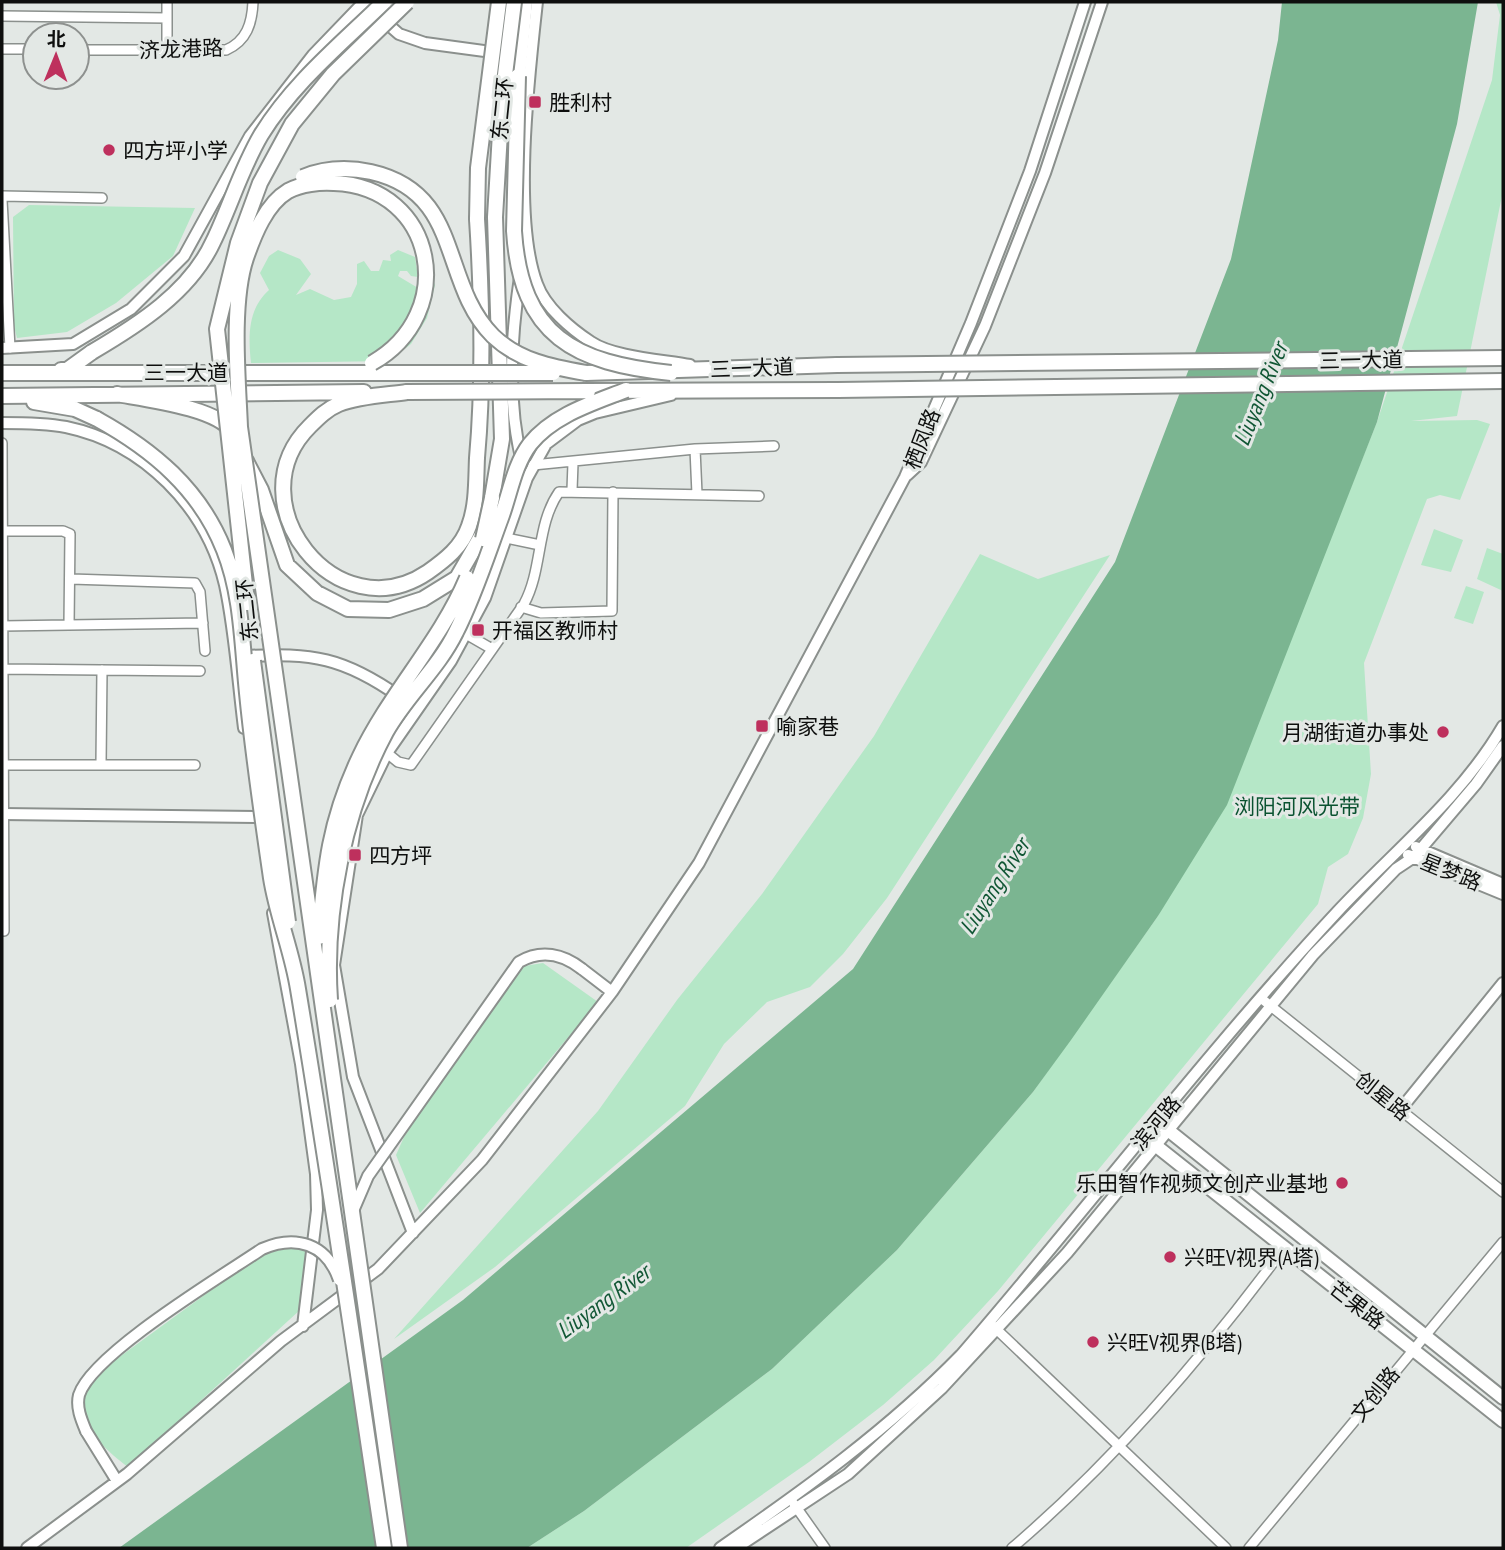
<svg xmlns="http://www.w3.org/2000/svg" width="1505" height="1550" viewBox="0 0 1505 1550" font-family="'PT Sans Narrow','Noto Sans SC',sans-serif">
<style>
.green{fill:#b5e7c7}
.water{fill:#7bb591}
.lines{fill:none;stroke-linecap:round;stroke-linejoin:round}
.minor-casing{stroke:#8b908d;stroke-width:12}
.tertiary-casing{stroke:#8b908d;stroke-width:14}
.secondary-casing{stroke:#8b908d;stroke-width:16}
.trunk-casing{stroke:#8b908d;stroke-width:18}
.minor{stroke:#fff;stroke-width:9}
.tertiary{stroke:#fff;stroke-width:10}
.secondary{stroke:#fff;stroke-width:12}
.trunk{stroke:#fff;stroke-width:14}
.tertiary-bridge-casing{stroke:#8b908d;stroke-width:14;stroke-linecap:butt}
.trunk-bridge-casing{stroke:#8b908d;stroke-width:18;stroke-linecap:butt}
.tertiary-bridge{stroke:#fff;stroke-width:10}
.trunk-bridge{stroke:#fff;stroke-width:14}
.poi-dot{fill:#be305d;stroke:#e3e8e5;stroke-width:2.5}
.labels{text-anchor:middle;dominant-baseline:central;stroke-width:6;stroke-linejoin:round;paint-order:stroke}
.street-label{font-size:21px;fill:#0e0f0e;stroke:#e3e8e5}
.poi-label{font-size:21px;fill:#0e0f0e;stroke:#e3e8e5;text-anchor:start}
.park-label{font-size:21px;fill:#095230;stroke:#e3e8e5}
.water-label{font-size:23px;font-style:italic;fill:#115735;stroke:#e3e8e5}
</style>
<rect width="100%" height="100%" fill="#e3e8e5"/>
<!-- green -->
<path class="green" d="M1496,2H1503V191L1457,416L1411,421L1477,420L1490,424L1460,500L1440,495L1427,499L1364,663L1371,774L1363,818L1348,854L1328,867L1318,904L998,1291L934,1360L883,1405L809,1462L686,1548H527L584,1511L772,1369L897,1250L1033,1092L1158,916L1282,660L1377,422L1492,80L1500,15Z
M29,205L195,208L173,256L116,303L67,332L17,338L14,326L13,217Z
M278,250L300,259L311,274L296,295L310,289L334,300L351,297L357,284V264L364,261L371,271H379L383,260L391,261L390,255L398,250L415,257L418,277L411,276L407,271H400L398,276L418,288L432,277L435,285L427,318L411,344L389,361L251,363C248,335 248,309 269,290L260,273L269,256Z
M1434,529L1463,540L1451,572L1421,565Z
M1487,548L1503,554V591L1477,579Z
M980,554L1038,579L1110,555L887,898L843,954L810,987L767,1002L724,1044L685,1106L495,1267L394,1339L598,1111L677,1000L762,894L874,736Z
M1466,586L1484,592L1473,624L1454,618Z
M543,963L598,1002L420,1213L396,1155L404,1137L518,967Z
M289,1244L306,1249L300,1310L128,1467C107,1451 77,1426 84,1396C87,1384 99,1374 107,1366L262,1253Z"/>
<!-- water -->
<path class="water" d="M1282,2H1478L1457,124L1377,422L1227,805L1158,916L1071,1040L1033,1092L897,1250L772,1369L584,1511L527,1548H119L463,1300L853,969L1115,562L1231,259L1278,40Z"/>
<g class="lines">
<defs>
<path id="minor" d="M2,16L167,18
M2,49H35
M77,50H226C247,41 252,23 253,2
M167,51V2
M2,196L102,198
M2,200L10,348
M2,443L4,931
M695,449L697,494
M533,465L695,449L774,446
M572,490L573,463
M2,531H63L70,534L69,625
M506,538L540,545
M71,579L195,583L200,592L205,651
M521,607L541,613L612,611L613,492
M2,626L203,623
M466,634L492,649
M2,669L200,671
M387,753L398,762L411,765L524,604C543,569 536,525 559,492L759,496
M2,765H195
M101,765L102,670
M1262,999L1503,1192
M992,1325L1226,1548
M794,1504L825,1548
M1012,1548C1114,1461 1204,1356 1284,1248
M1249,1548L1503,1242"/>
<path id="tertiary" d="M537,2C529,74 512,218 537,284C545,307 571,329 591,342C613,357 663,360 690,365
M368,7L399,34L425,43L514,55
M520,277C511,338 507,401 522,462
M2,348L73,344L131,309L184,256L250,136L313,55L364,2
M2,423C23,423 45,423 66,427C143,443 207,507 225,585C235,631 238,681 244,728
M907,475L921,462L985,326L1045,173L1102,2
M245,656C313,653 343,657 400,697
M2,814L256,817
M1416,847L1503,884
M1408,855L1503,894
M273,913L301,1064L316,1174L317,1210L303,1326
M582,969L612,992
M1400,1110L1503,983
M413,1233L353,1077L334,965L357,815L387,753L451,661L485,598L527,478L546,444L578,420L595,413L671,395
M86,1431L117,1481
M27,1548L127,1474L281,1341L378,1269L482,1160L612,992L699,863L905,477L971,323L1030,171L1085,2
M720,1548C804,1490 889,1429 961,1355C1088,1208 1206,1053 1338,911C1395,850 1461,798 1503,726
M736,1548L848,1474L942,1388L1067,1253L1313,955L1396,869L1414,857L1476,784L1503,746"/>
<path id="secondary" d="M1158,1122L1503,1398
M1145,1137L1503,1421"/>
<path id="trunk" d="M518,76L525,2
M61,370H67L92,352
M2,373H409
M586,373L837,365
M588,391L838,390
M407,392C386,395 359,396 339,404C327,409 319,417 310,426C233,502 337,634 428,572C445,560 462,547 469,526C477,505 476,480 477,458C484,379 482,298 477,219
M117,394C144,399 220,408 233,433
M2,396L364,392
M34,402L75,409L97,419
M246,461L261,490L287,565L317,593L348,609L389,610L423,599L457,578L487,526
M492,498L502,439L495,217"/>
</defs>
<!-- minor casing -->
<use href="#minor" class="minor-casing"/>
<!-- tertiary casing -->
<use href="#tertiary" class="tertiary-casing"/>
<!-- secondary casing -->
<use href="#secondary" class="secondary-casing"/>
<!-- trunk casing -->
<use href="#trunk" class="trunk-casing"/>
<!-- minor -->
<use href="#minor" class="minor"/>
<!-- tertiary -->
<use href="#tertiary" class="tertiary"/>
<!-- secondary -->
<use href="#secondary" class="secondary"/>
<!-- trunk -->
<use href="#trunk" class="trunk"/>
<defs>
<path id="tertiary-bridge" d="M353,1211L368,1176L519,962C541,949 563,954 582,969
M86,1431C81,1419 76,1407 79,1395C92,1354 222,1276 262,1249C296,1234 327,1244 339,1280"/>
<path id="trunk-bridge" d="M518,76L514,231C521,337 575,363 671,373
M303,177C325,168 347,167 371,172C464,193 439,282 493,336C519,361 552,367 586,373
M495,217L502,99L514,2
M477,219L478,168L499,2
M92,352C138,325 190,292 213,242C230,207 241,169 261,135C293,83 341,44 384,2
M372,363C459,314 437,187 334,183C320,182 301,184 288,191C266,204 254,235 246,258C231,303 238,379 240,427L400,1548
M837,365L1503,358
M409,373H553
M838,390L1503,381
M407,392L588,391
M97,419C153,450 200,489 224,550C242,595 242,645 247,693C253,755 262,816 271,878C277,916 292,951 298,989C329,1175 356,1362 384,1548
M483,539L492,498
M247,603L217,329L238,243L260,183L292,124L333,74L407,2
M253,661L288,922
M319,937C325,868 329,821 360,756C390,693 440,642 467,578
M330,1000C324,912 344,810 386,732C406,696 438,669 456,632C474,597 487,556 501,518C510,494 514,465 530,444C553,415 593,403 626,390"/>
</defs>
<!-- tertiary-bridge casing -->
<use href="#tertiary-bridge" class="tertiary-bridge-casing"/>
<!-- trunk-bridge casing -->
<use href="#trunk-bridge" class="trunk-bridge-casing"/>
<!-- tertiary-bridge -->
<use href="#tertiary-bridge" class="tertiary-bridge"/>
<!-- trunk-bridge -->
<use href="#trunk-bridge" class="trunk-bridge"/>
</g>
<!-- markers -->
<g class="poi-dot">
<rect x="528" y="95" width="14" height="14" rx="3.5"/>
<circle cx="109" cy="150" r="7"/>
<rect x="471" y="623" width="14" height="14" rx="3.5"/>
<rect x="755" y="719" width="14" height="14" rx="3.5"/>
<circle cx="1443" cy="732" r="7"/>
<rect x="348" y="848" width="14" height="14" rx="3.5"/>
<circle cx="1342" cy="1183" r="7"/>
<circle cx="1170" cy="1257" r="7"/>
<circle cx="1093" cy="1342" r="7"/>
</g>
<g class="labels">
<!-- street labels -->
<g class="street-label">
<text transform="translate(181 49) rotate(-2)">济龙港路</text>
<text transform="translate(502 109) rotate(-84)">东二环</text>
<text transform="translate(1361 360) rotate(-1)">三一大道</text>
<text transform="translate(752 368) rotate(-2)">三一大道</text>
<text x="186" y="372">三一大道</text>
<text transform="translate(922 439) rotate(-69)">栖凤路</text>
<text transform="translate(247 610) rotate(-96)">东二环</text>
<text transform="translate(1451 872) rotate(22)">星梦路</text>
<text transform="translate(1383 1096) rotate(39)">创星路</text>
<text transform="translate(1156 1123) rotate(-50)">滨河路</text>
<text transform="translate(1357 1305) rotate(38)">芒果路</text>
<text transform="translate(1375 1394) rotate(-51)">文创路</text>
</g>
<!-- poi labels -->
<g class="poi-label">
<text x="549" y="102">胜利村</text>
<text x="123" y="150">四方坪小学</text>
<text x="492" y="630">开福区教师村</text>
<text x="776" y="726">喻家巷</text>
<text x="1429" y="732" text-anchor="end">月湖街道办事处</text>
<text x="369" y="855">四方坪</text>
<text x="1328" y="1183" text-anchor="end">乐田智作视频文创产业基地</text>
<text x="1184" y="1257">兴旺V视界(A塔)</text>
<text x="1107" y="1342">兴旺V视界(B塔)</text>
</g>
<!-- park labels -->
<g class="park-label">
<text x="1297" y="806">浏阳河风光带</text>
</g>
<!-- water labels -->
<g class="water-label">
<text transform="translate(1260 394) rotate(-68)">Liuyang River</text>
<text transform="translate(994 886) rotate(-57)">Liuyang River</text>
<text transform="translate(603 1301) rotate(-36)">Liuyang River</text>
</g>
</g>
<!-- border -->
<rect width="1505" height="1550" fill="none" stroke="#0e0f0e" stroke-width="7"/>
<!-- north arrow -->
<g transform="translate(56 56) rotate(1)"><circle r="33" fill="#e3e8e5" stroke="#8e918f" stroke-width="2"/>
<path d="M0-5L12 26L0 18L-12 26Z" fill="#be305d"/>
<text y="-10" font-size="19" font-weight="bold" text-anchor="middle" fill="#0e0f0e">北</text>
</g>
</svg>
